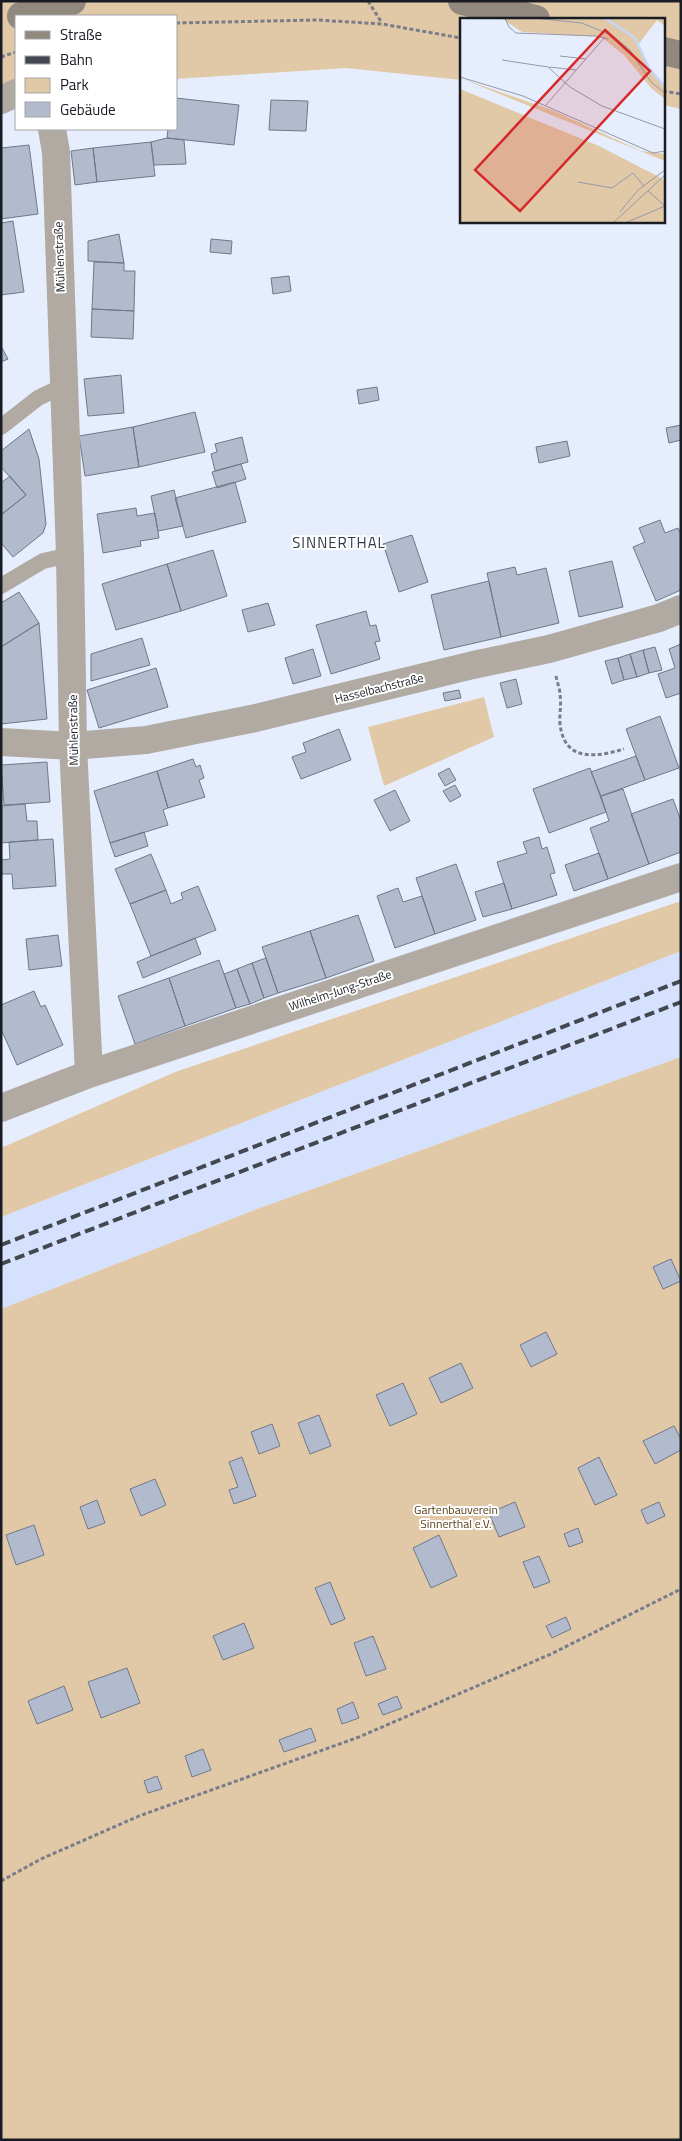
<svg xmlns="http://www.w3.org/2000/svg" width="682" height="2141" viewBox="0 0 682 2141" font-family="'Titillium Web',sans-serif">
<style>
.built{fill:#d6e2fd}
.green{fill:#e1c8a7}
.building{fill:#b2bbce;stroke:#6f788a}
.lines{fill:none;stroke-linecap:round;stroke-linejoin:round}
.path{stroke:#787d88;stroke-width:3;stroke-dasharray:4 2.5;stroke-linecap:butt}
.lane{stroke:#b0aaa2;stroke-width:16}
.street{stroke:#b0aaa2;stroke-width:28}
.secondary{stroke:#92897e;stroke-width:28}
.rail{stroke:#434750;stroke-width:4;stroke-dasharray:10 5;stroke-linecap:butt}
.labels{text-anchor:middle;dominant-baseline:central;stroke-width:4;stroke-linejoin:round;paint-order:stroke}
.street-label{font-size:12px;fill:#191c23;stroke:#fff}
.park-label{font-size:12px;fill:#573c13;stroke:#fff}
.quarter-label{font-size:15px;letter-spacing:1px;fill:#313848;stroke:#fff}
.inset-river{fill:none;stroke:#c5d6fb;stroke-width:2.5}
.inset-road{fill:none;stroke:#949aa6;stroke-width:1}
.view{fill:#d62828;fill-opacity:0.15;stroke:#d62828;stroke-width:2.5}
.inset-edge{fill:none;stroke:#191c23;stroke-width:2.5}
</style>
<rect width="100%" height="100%" fill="#e6eefe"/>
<!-- built -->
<path class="built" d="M681,951V1057L257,1209L1,1309V1217Z"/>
<!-- green -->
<path class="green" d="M1,1H681V109L663,105V19H461V80L346,68L176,79V16H16V90L1,95Z
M484,697L494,737L384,786L368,727Z
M681,901V951L1,1217V1148L175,1072Z
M681,1057V2140H1V1309L257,1209Z"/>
<!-- building -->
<path class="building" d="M176,98L239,105L234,145L167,138L168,129H176Z
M271,100L308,101L306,131L269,130Z
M167,138L184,140L186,164L154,165L151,142Z
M151,142L155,176L97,182L93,148Z
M29,145L38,214L1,219V148Z
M93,148L97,182L75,185L71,151Z
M13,221L24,292L1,295V223Z
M119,234L124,263L88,261V241Z
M211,239L232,241L231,254L210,252Z
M94,262L124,263V271H135L134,311L92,309Z
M289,276L291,291L273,294L271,278Z
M92,309L134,311L133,339L91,337Z
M1,346L8,359L1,362Z
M121,375L124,413L88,416L84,379Z
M377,387L379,400L359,404L357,390Z
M195,412L205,452L139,467L133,427Z
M681,425V440L669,443L666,428Z
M133,427L139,467L85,476L79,436Z
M29,429L39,459L46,524L43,533L13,557L1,543V515L26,495L1,467V451Z
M242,437L248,462L215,471L211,454L217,452L215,444Z
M567,441L570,456L539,463L536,447Z
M241,464L246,479L217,488L212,472Z
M10,476L26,495L1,515V483Z
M235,482L246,522L186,538L175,498Z
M174,490L183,526L158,531L151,496Z
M136,508L137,516L155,513L159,538L140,541L141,546L103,553L97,514Z
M660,520L665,533L678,528L681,534V590L656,601L633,547L645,542L639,528Z
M412,535L428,582L399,592L383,544Z
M213,550L227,596L181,611L167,564Z
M612,561L623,607L579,617L569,571Z
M167,564L181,611L116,630L102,584Z
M515,567L517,575L546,568L559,623L501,637L487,573Z
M489,581L501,637L444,650L431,595Z
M19,592L39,623L1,647V603Z
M268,603L275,625L248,632L242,610Z
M366,611L370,626L376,625L380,641L375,642L380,659L331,674L316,625Z
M39,623L47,719L1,724V647Z
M142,638L150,665L91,681V654Z
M681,644V693L666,698L658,674L675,668L669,649Z
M655,647L662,670L649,673L643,650Z
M313,649L321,676L293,684L285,658Z
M643,650L649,673L637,677L630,654Z
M630,654L637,677L624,680L618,658Z
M618,658L624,680L612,684L605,661Z
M156,668L168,707L99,728L87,690Z
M516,679L522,704L507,708L500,683Z
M459,690L461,698L445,701L443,693Z
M660,716L679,768L645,780L626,729Z
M339,729L351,760L301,779L292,757L306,752L303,743Z
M636,756L645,780L601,796L591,772Z
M193,759L196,767L200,765L204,778L199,780L205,797L168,808L157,771Z
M47,762L50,802L4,805L1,765Z
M449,768L456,780L445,786L438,774Z
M590,768L606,812L549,833L533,789Z
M157,771L168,808L163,810L168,825L110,843L94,791Z
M455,785L461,796L450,802L443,791Z
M623,789L649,864L608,879L590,828L609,821L601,796Z
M395,790L410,821L390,831L374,800Z
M673,799L681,821V852L649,864L631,814Z
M25,804L27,821H37L38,840L1,843V806Z
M144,832L148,846L115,857L110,843Z
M539,837L542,849L547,847L555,873L550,874L557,895L512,909L497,862L527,853L523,842Z
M53,839L56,886L13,889L12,874H2L1,860L10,859L9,842Z
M599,853L608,879L574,891L565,865Z
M151,854L166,890L130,904L115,869Z
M456,864L476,920L435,934L416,878Z
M504,883L512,909L483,917L475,892Z
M198,886L216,930L151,956L130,904L166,890L171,904L183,899L181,893Z
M398,888L403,902L422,896L435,934L395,948L377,896Z
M358,915L374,961L326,978L310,931Z
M310,931L326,978L278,993L262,947Z
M58,935L62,966L29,970L26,939Z
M195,938L201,954L143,978L137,962Z
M266,958L278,993L264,998L252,963Z
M219,960L236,1008L185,1026L169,978Z
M252,963L264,998L250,1004L237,969Z
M237,969L250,1004L236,1008L224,974Z
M169,978L185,1026L135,1044L118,996Z
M34,991L41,1007L45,1005L63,1045L17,1065L1,1029V1005Z
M671,1259L681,1281L663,1289L653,1267Z
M546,1332L557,1354L531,1367L520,1345Z
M461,1363L473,1388L441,1403L429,1378Z
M403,1383L417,1414L390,1426L376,1395Z
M319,1415L331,1446L310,1454L298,1423Z
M272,1424L280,1446L259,1454L251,1432Z
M674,1426L681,1439V1450L655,1464L643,1441Z
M242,1457L256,1496L234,1504L229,1490L238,1487L229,1462Z
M599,1457L617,1495L595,1505L578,1468Z
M155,1479L166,1505L141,1516L130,1489Z
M97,1500L105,1523L88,1529L80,1507Z
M515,1502L525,1527L499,1537L489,1513Z
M659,1502L665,1516L647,1524L641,1510Z
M34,1525L44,1555L16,1565L6,1535Z
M578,1528L583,1542L569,1547L564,1534Z
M439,1535L457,1576L431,1588L413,1548Z
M539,1556L550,1582L534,1588L523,1562Z
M330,1582L345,1619L331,1625L315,1588Z
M566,1617L571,1629L552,1638L546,1626Z
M244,1623L254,1648L223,1660L213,1636Z
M373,1636L386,1669L366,1676L354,1643Z
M127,1668L140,1703L101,1718L88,1682Z
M64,1686L73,1710L37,1724L28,1701Z
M397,1696L402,1708L383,1715L378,1704Z
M353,1702L359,1718L342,1724L337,1709Z
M311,1728L316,1741L284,1752L279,1740Z
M203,1749L211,1770L192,1777L185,1756Z
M157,1776L162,1789L148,1793L144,1781Z"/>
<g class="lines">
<!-- path -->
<path class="path" d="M368,1L382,23
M176,23L317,20L382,24L461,38
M1,57L16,52
M663,91L681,94
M556,676C557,682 560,689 560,695C562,706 558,719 561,730C568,763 600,756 624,749
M1,1881L41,1859L139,1816L359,1737L551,1654L681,1589"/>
<!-- lane -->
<path class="lane" d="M1,427L38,398L63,386
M1,586L43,561L70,555"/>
<!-- street -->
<path class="street" d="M1,100L16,93
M52,129L56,152L70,555L73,746L89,1074
M1,742L73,746L146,740L256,718L473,665L549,649L659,618L681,609
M1,1108L89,1074L681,877"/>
<!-- secondary -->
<path class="secondary" d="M462,1L536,19
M21,16L72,1
M663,51L681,55"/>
<!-- rail -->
<path class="rail" d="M1,1245L681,981
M1,1264L681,1002"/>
</g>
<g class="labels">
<!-- street labels -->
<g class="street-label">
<text transform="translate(59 257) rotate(-92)">Mühlenstraße</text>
<text transform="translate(379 688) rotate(-14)">Hasselbachstraße</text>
<text transform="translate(73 730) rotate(-91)">Mühlenstraße</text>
<text transform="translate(340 990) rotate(-18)">Wilhelm-Jung-Straße</text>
</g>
<!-- park labels -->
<g class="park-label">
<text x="456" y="1509">Gartenbauverein<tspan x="456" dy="14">Sinnerthal e.V.</tspan></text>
</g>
<!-- quarter labels -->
<g class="quarter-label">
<text x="339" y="542">SINNERTHAL</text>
</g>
</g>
<!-- overview -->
<g transform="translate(460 18)">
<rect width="205" height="205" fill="#e6eefe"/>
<path d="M41,0H205V8L197,2L178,27L190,51L205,67V81L191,70L164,37L141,19L62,14ZM0,60L92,92L181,133L205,136V143ZM0,71L139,128L205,162V205H0Z" fill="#e1c8a7"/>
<path class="inset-river" d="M145,0L175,20L189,50L205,69"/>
<path class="inset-road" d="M45,0L49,9L56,15L136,18L148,21M74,0L122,5L153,18L170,32L191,64L205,75M100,38L126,41M42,42L88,49L110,69L142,88L205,111M89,49L116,52M0,59L63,78L193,135L205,133M86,87L144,20M118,164L152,170L173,155L184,168M188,173L205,188M160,194L178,172L205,152M153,205L205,157M165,205L205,188"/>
<path class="view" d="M145,12L190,53L60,193L15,152Z"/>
<rect width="205" height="205" class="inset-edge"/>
</g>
<!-- border -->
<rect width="682" height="2141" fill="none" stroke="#191c23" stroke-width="5"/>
<!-- legend -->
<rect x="15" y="15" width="162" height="115" fill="#ffffff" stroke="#a3a4a7"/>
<rect x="25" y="31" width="25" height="8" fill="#92897e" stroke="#a3a4a7"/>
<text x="60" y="40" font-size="15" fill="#191c23">Straße</text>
<rect x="25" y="56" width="25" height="8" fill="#434750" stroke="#a3a4a7"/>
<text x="60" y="65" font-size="15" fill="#191c23">Bahn</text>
<rect x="25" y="78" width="25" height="15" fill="#e1c8a7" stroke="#a3a4a7"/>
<text x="60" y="90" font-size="15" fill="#191c23">Park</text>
<rect x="25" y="102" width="25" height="15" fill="#b2bbce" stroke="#a3a4a7"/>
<text x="60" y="115" font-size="15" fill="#191c23">Gebäude</text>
</svg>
